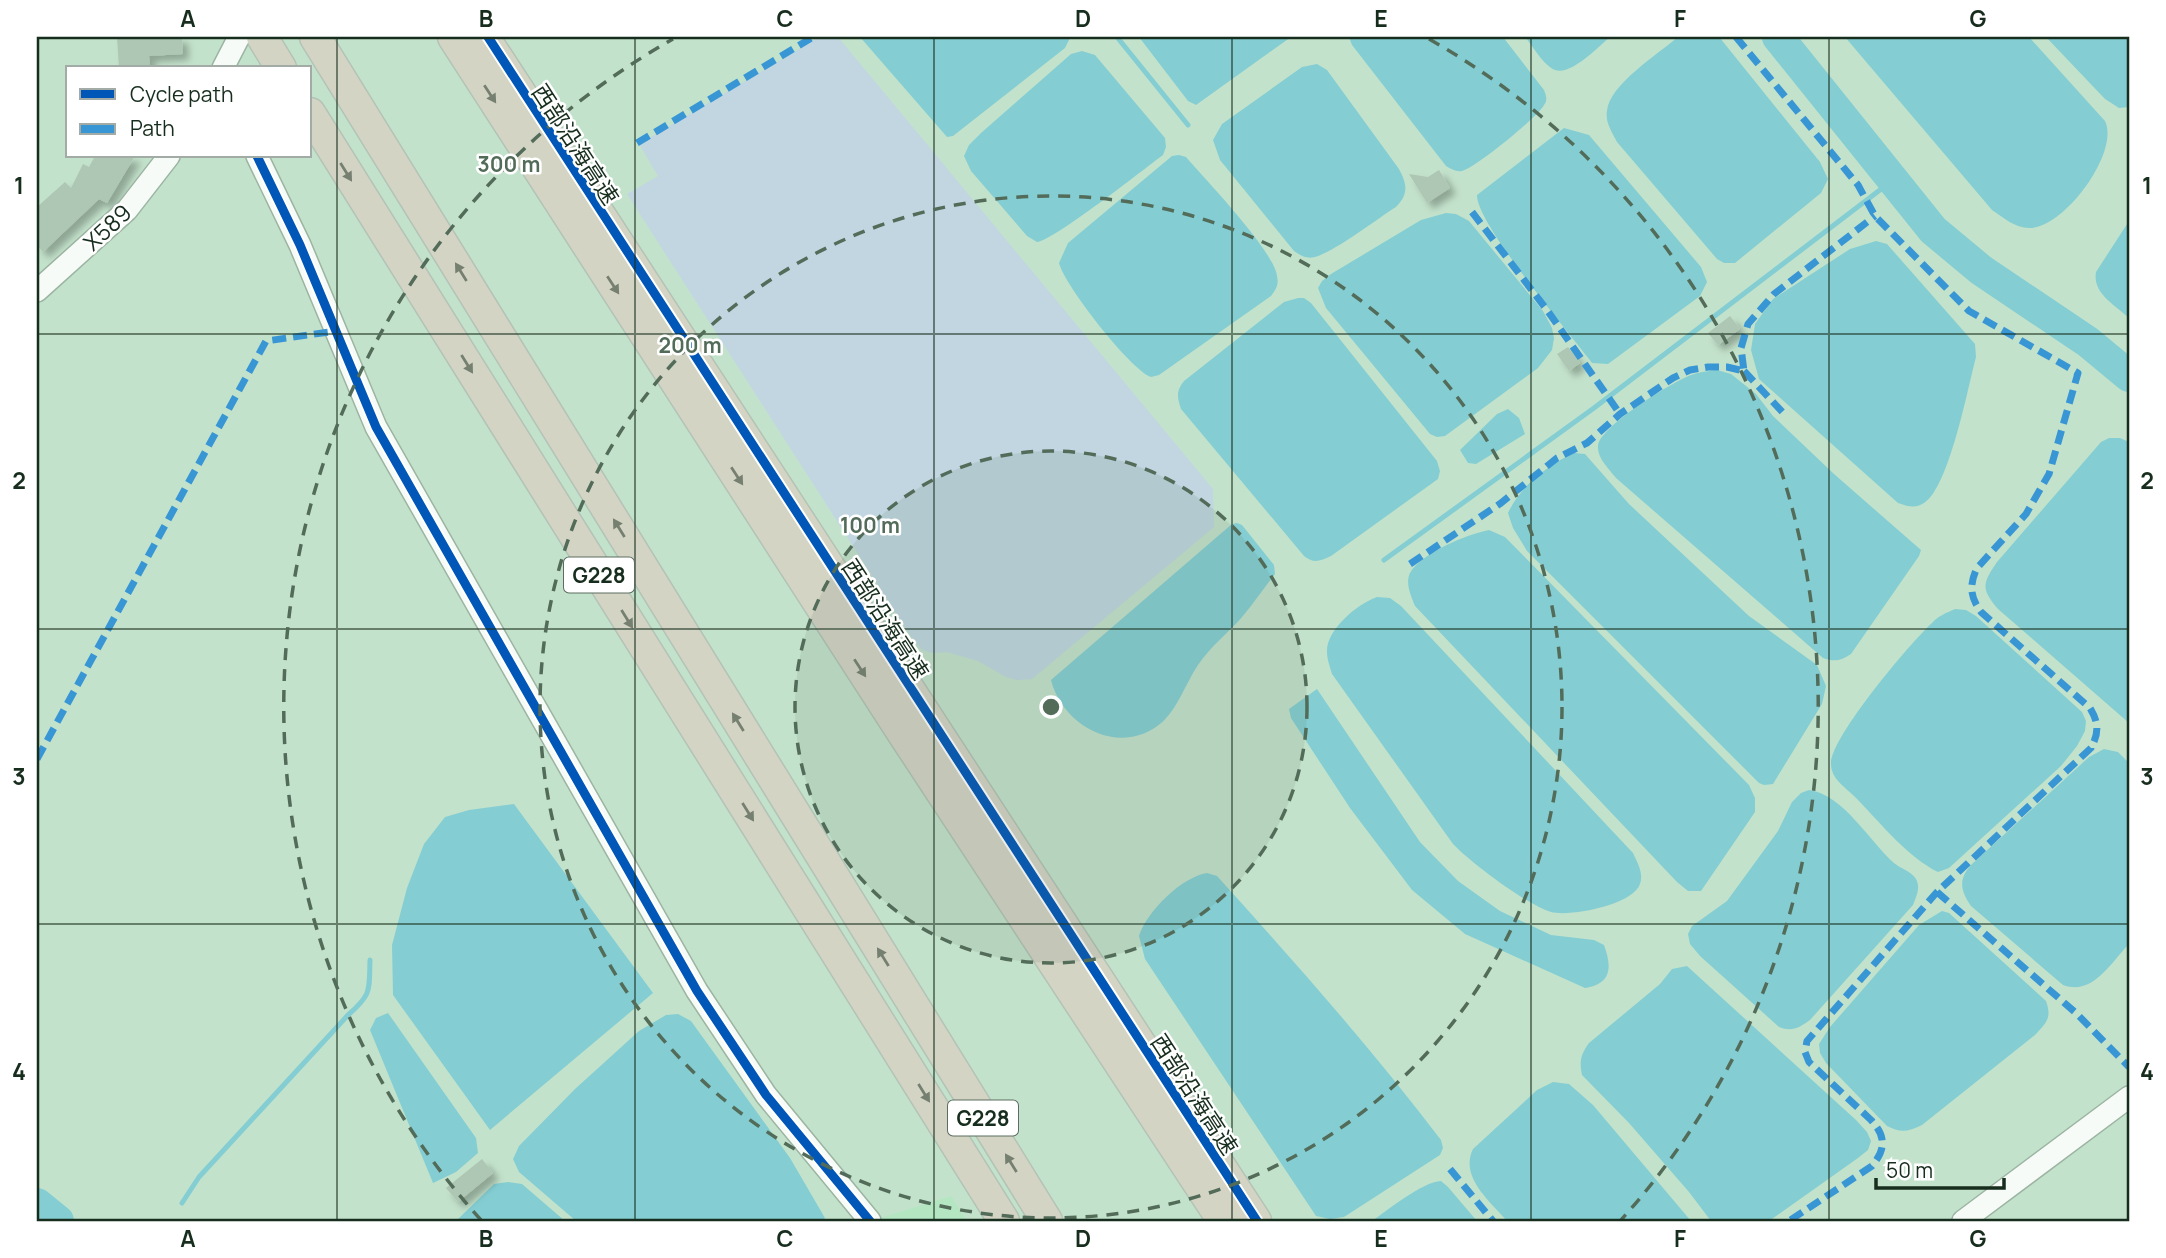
<svg xmlns="http://www.w3.org/2000/svg" width="2166" height="1258" viewBox="0 0 2166 1258" font-family="Manrope,'Noto Sans SC',sans-serif">
<style>
.built{fill:#b5e6c2}
.green{fill:#c1d6e1}
.water{fill:#84ced3}
.lines{fill:none;stroke-linecap:round;stroke-linejoin:round}
.stream{stroke:#84ced3;stroke-width:5}
.river{stroke:#84ced3;stroke-width:32}
.building{fill:#aec6b4;filter:url(#shadow)}
.minor-casing{stroke:#9cb4a2;stroke-width:24}
.highway-casing{stroke:#b3c3b7;stroke-width:33}
.minor{stroke:#f6fbf7;stroke-width:21}
.highway{stroke:#d4d4c4;stroke-width:30}
.quiet{stroke:#3996d5;stroke-width:7;stroke-dasharray:14 7;stroke-linecap:butt}
.cycleway-casing{stroke:#fff;stroke-width:13}
.cycleway{stroke:#0057b8;stroke-width:9}
.oneway{fill:#768070}
.grid{fill:none;stroke:#172d1d;stroke-width:2;stroke-opacity:0.55}
.ring{fill:none;stroke:#536c5a;stroke-width:3.5;stroke-dasharray:12 9}
.labels{text-anchor:middle;dominant-baseline:central;stroke-width:5;stroke-linejoin:round;paint-order:stroke}
.shield{fill:#fff;stroke:#5d6c61;stroke-width:2}
.shield-label{font-size:21px;font-weight:bold;fill:#172d1d}
.street-label{font-size:23px;fill:#172d1d;stroke:#fff}
.centre{fill:#536c5a;stroke:#fff;stroke-width:3.5}
.ring-label{font-size:21px;text-anchor:middle;font-weight:bold;fill:#536c5a;stroke:#fff;stroke-width:5;stroke-linejoin:round;paint-order:stroke}
.neatline{fill:none;stroke:#172d1d;stroke-width:2.5}
.grid-label{font-size:23px;text-anchor:middle;font-weight:bold;fill:#172d1d}
</style>
<defs>
<filter id="shadow"><feDropShadow dx="6" dy="6" stdDeviation="3.5" flood-color="#0004"/></filter>
</defs>
<rect width="100%" height="100%" fill="#c3e2cb"/>
<!-- built -->
<path class="built" d="M951,1196L967,1221H876L880,1218Z"/>
<!-- green -->
<path class="green" d="M819,37H838L1213,489L1214,527L1032,679L1017,680L1006,677L978,661L947,652L931,653L921,649L912,638L627,194L658,176L639,144Z"/>
<!-- water -->
<path class="water" d="M860,37H1070V38L1065,48L953,136L947,137Z
M1139,37H1291L1196,105L1188,101Z
M1349,37H1503L1544,90C1546,95 1548,100 1544,105C1538,117 1474,169 1462,171C1456,172 1451,169 1446,166L1352,45Z
M1525,37H1610C1599,46 1571,76 1555,70C1543,65 1533,46 1525,37Z
M1678,37L1720,38L1820,162L1828,179L1821,193L1735,263H1724L1717,259L1617,142C1612,132 1605,122 1607,111C1609,85 1658,54 1678,37Z
M1845,37H2029L2105,121C2120,152 2065,227 2031,228C2016,229 2004,218 1992,210Z
M2046,37H2129V107L2119,108L2105,99Z
M1082,51L1095,55L1165,138L1166,147L1163,155C1144,169 1053,241 1037,242L1027,236L971,171L964,156L969,145L981,133L1071,54Z
M1317,64L1327,70L1399,169C1407,184 1409,194 1396,207C1377,219 1334,252 1315,257C1307,259 1301,256 1294,251L1220,160L1213,140L1222,124L1302,67Z
M1564,128L1589,135L1701,267L1707,282L1700,296L1608,364L1592,363C1570,334 1476,223 1477,195Z
M1179,155L1186,157C1205,179 1274,251 1277,276C1279,285 1276,289 1271,296L1159,375L1151,377C1130,369 1065,286 1059,263L1068,243L1172,156Z
M1446,213L1456,214L1469,221L1543,311L1552,328L1554,338L1552,350L1538,368L1445,436L1437,437L1430,434L1326,308L1318,288L1322,281L1331,274L1421,220Z
M2129,221V318C2115,305 2092,293 2096,272Z
M1876,241L1887,244L1975,344L1976,357C1968,387 1949,488 1924,503C1915,509 1907,506 1898,503L1759,379L1751,350L1755,324L1773,299L1850,249Z
M1298,298H1304L1311,303L1437,461L1440,471L1438,479L1331,556C1320,561 1314,564 1304,556L1181,409C1177,397 1176,391 1184,381L1284,302Z
M1717,370L1731,374L1756,394L1773,416L1834,474L1921,550L1919,556L1851,654C1841,661 1834,662 1823,658L1616,478C1609,469 1597,458 1598,446C1599,427 1672,382 1691,375C1699,372 1709,371 1717,370Z
M1508,409L1519,418L1525,434L1476,464L1468,463L1460,450L1497,414Z
M2109,438H2120L2129,442V723L1998,609C1981,589 1982,584 1997,562L2101,442Z
M1574,453L1585,454L1629,504L1749,616L1817,665L1826,686L1822,704L1773,784L1764,785L1759,783L1527,551L1513,528L1508,513C1520,486 1548,465 1574,453Z
M1237,523L1242,525L1274,565L1275,574C1264,588 1254,603 1242,617C1228,633 1210,647 1198,665C1185,684 1176,714 1156,727C1115,755 1062,724 1051,680L1232,524Z
M1489,530L1505,537L1749,785L1755,798V812L1701,891H1688L1677,882L1415,606C1411,596 1405,583 1410,573C1421,553 1468,534 1489,530Z
M1377,597L1390,598L1401,606L1633,853C1637,862 1644,873 1640,884C1633,905 1570,917 1551,912C1527,905 1470,862 1453,844L1332,674C1330,667 1327,659 1327,652C1326,630 1357,604 1377,597Z
M1955,609L1966,610L1976,616L2082,712L2086,721L2085,731L2077,746L2061,766L1949,868L1938,872C1909,858 1881,824 1859,801C1850,790 1831,781 1831,764C1830,738 1910,643 1932,623C1938,616 1946,613 1955,609Z
M1317,689L1420,842L1458,881L1500,911L1551,935L1594,940L1604,945C1612,967 1612,984 1585,988L1465,934L1412,890L1350,808L1291,718L1289,709Z
M2104,749L2118,752L2129,763V944C2110,964 2092,996 2063,985L1971,906C1960,890 1958,879 1972,864L2089,757Z
M1809,790C1843,794 1870,842 1894,863C1901,869 1911,871 1916,879C1921,888 1916,897 1913,905L1810,1020C1799,1028 1792,1032 1779,1027L1700,956L1690,944L1688,934L1692,926L1727,901L1778,831L1792,802L1801,793Z
M514,804L653,993L490,1130L393,995L392,945L407,888L424,844L445,817L469,810Z
M1207,873L1217,876C1295,962 1371,1048 1441,1140L1443,1148L1440,1155L1344,1217L1330,1219L1316,1216L1145,959L1139,936C1147,911 1182,877 1207,873Z
M1942,911L1949,913L2046,1001C2052,1018 2047,1022 2035,1035L1922,1125C1908,1132 1900,1133 1887,1126L1826,1063L1820,1053L1819,1044L1830,1027L1919,925Z
M1687,966L1856,1120L1867,1132L1871,1141L1868,1150L1858,1158L1769,1221H1711L1689,1192L1629,1123L1582,1075C1579,1061 1581,1054 1589,1043L1660,984L1672,969Z
M388,1013L476,1138L478,1153L456,1172L433,1183L370,1030L376,1018Z
M678,1014L691,1021L790,1158L825,1218L821,1221H576L519,1172L513,1159L519,1146L575,1089L639,1031L666,1015Z
M1553,1082L1569,1084L1593,1105L1691,1221H1507C1491,1202 1459,1177 1473,1149L1537,1090Z
M1441,1181L1448,1187L1477,1221H1372C1388,1210 1422,1182 1441,1181Z
M508,1182L522,1184L565,1221H456L494,1184Z"/>
<g class="lines">
<!-- stream -->
<path class="stream" d="M1117,37L1188,125
M1779,38L1781,37
M1384,560L1594,408L1893,180
M182,1203L199,1177L348,1015C372,994 369,991 370,960"/>
<!-- river -->
<path class="river" d="M1778,37L1933,230L1981,270L2088,342L2129,376
M37,1204L58,1221"/>
</g>
<!-- building -->
<path class="building" d="M117,37H182L183,54L149,56L150,68H119Z
M95,156H135L107,203L99,199L43,252L37,245V207L65,182L71,188L83,164L89,167Z
M1439,170L1450,188L1427,203L1409,174L1428,177Z
M1730,316L1740,329L1718,345L1708,333Z
M1568,347L1580,363L1569,371L1557,354Z
M482,1159L493,1173L458,1202L446,1188Z"/>
<g class="lines">
<defs>
<path id="minor" d="M223,68L239,37
M257,156L300,245L376,427L697,991L766,1095L870,1221
M37,291L127,210L169,156
M1963,1221L2129,1097"/>
<path id="highway" d="M262,37L281,68
M315,37L1047,1221
M453,37L905,737L1223,1221
M484,37L1256,1221
M310,113L1004,1221"/>
</defs>
<!-- minor casing -->
<use href="#minor" class="minor-casing"/>
<!-- highway casing -->
<use href="#highway" class="highway-casing"/>
<!-- minor -->
<use href="#minor" class="minor"/>
<!-- highway -->
<use href="#highway" class="highway"/>
<!-- quiet -->
<path class="quiet" d="M1736,37L1858,185L1875,216L1969,311L2078,373L2049,474L2026,514L1977,568C1969,585 1970,597 1981,612L2090,708C2099,723 2099,733 2091,748L1937,892L1807,1041L1805,1052L1809,1062L1871,1120C1886,1136 1886,1149 1872,1166L1789,1221
M637,143L813,37
M1472,212L1547,310L1620,414
M1744,371L1787,417
M1410,564L1501,503L1557,458L1587,443L1620,414L1673,378L1690,370L1708,367H1727L1744,371L1741,348L1748,324L1774,294L1875,216
M37,759L266,341L336,331
M1937,892L2076,1013L2129,1067
M1450,1169L1493,1221"/>
<defs>
<path id="cycleway" d="M488,37L1257,1221
M257,156L300,245L376,427L697,991L766,1095L870,1221"/>
</defs>
<!-- cycleway casing -->
<use href="#cycleway" class="cycleway-casing"/>
<!-- cycleway -->
<use href="#cycleway" class="cycleway"/>
</g>
<!-- one-way arrows -->
<defs><path id="oneway-solid" d="M-6-.8H1V-3.2L6.5 0L1 3.2V.8H-6Z" transform="scale(1.75)"/></defs>
<g class="oneway">
<use href="#oneway-solid" transform="translate(490 94) rotate(57)"/>
<use href="#oneway-solid" transform="translate(346 172) rotate(58)"/>
<use href="#oneway-solid" transform="translate(461 272) rotate(-122)"/>
<use href="#oneway-solid" transform="translate(613 285) rotate(57)"/>
<use href="#oneway-solid" transform="translate(467 364) rotate(58)"/>
<use href="#oneway-solid" transform="translate(737 476) rotate(57)"/>
<use href="#oneway-solid" transform="translate(619 528) rotate(-122)"/>
<use href="#oneway-solid" transform="translate(627 619) rotate(58)"/>
<use href="#oneway-solid" transform="translate(860 668) rotate(57)"/>
<use href="#oneway-solid" transform="translate(738 722) rotate(-122)"/>
<use href="#oneway-solid" transform="translate(748 812) rotate(58)"/>
<use href="#oneway-solid" transform="translate(883 957) rotate(-122)"/>
<use href="#oneway-solid" transform="translate(924 1093) rotate(58)"/>
<use href="#oneway-solid" transform="translate(1011 1163) rotate(-122)"/>
</g>
<!-- grid -->
<path class="grid" d="M337,37V1221M635,37V1221M934,37V1221M1232,37V1221M1531,37V1221M1829,37V1221M37,334H2129M37,629H2129M37,924H2129"/>
<!-- distance rings -->
<circle cx="1051" cy="707" r="256" fill="#536c5a" fill-opacity=".12"/>
<g class="ring">
<circle cx="1051" cy="707" r="256"/>
<circle cx="1051" cy="707" r="511"/>
<path d="M481 1220A767 767 0 0 1 673 39M1429 39A767 767 0 0 1 1621 1220"/>
</g>
<g class="labels">
<!-- shield labels -->
<g class="shield">
<rect x="564" y="557.5" width="70" height="35" rx="5"/>
<rect x="948" y="1100.5" width="70" height="35" rx="5"/>
</g>
<g class="shield-label">
<text x="599" y="575">G228</text>
<text x="983" y="1118">G228</text>
</g>
<!-- street labels -->
<g class="street-label">
<text transform="translate(576 144) rotate(57)">西部沿海高速</text>
<text transform="translate(107 227) rotate(-43)">X589</text>
<text transform="translate(886 619) rotate(57)">西部沿海高速</text>
<text transform="translate(1195 1094) rotate(57)">西部沿海高速</text>
</g>
</g>
<circle cx="1051" cy="707" r="10" class="centre"/>
<g class="ring-label">
<text x="509" y="172">300 m</text>
<text x="690" y="353">200 m</text>
<text x="870" y="533">100 m</text>
</g>
<!-- border -->
<rect width="2166" height="1258" fill="none" stroke="#ffffff" stroke-width="77"/>
<!-- legend -->
<rect x="66" y="66" width="245" height="91" fill="#ffffff" stroke="#a2aba5" stroke-width="2"/>
<rect x="80" y="89" width="35" height="10" fill="#0057b8" stroke="#a2aba5" stroke-width="2"/>
<text x="130" y="102" font-size="21" fill="#172d1d">Cycle path</text>
<rect x="80" y="124" width="35" height="10" fill="#3996d5" stroke="#a2aba5" stroke-width="2"/>
<text x="130" y="136" font-size="21" fill="#172d1d">Path</text>
<!-- scale -->
<path d="M1876 1178v10h128v-10" fill="none" stroke="#172d1d" stroke-width="3.5"/>
<text x="1886" y="1178" font-size="21" fill="#172d1d" stroke="#ffffff" stroke-width="5" paint-order="stroke">50 m</text>
<rect x="38" y="38" width="2090" height="1182" class="neatline"/>
<g class="grid-label">
<text x="188" y="27">A</text>
<text x="486" y="27">B</text>
<text x="785" y="27">C</text>
<text x="1083" y="27">D</text>
<text x="1381" y="27">E</text>
<text x="1680" y="27">F</text>
<text x="1978" y="27">G</text>
<text x="19" y="194">1</text>
<text x="2147" y="194">1</text>
<text x="19" y="489">2</text>
<text x="2147" y="489">2</text>
<text x="19" y="785">3</text>
<text x="2147" y="785">3</text>
<text x="19" y="1080">4</text>
<text x="2147" y="1080">4</text>
<text x="188" y="1247">A</text>
<text x="486" y="1247">B</text>
<text x="785" y="1247">C</text>
<text x="1083" y="1247">D</text>
<text x="1381" y="1247">E</text>
<text x="1680" y="1247">F</text>
<text x="1978" y="1247">G</text>
</g>
</svg>
